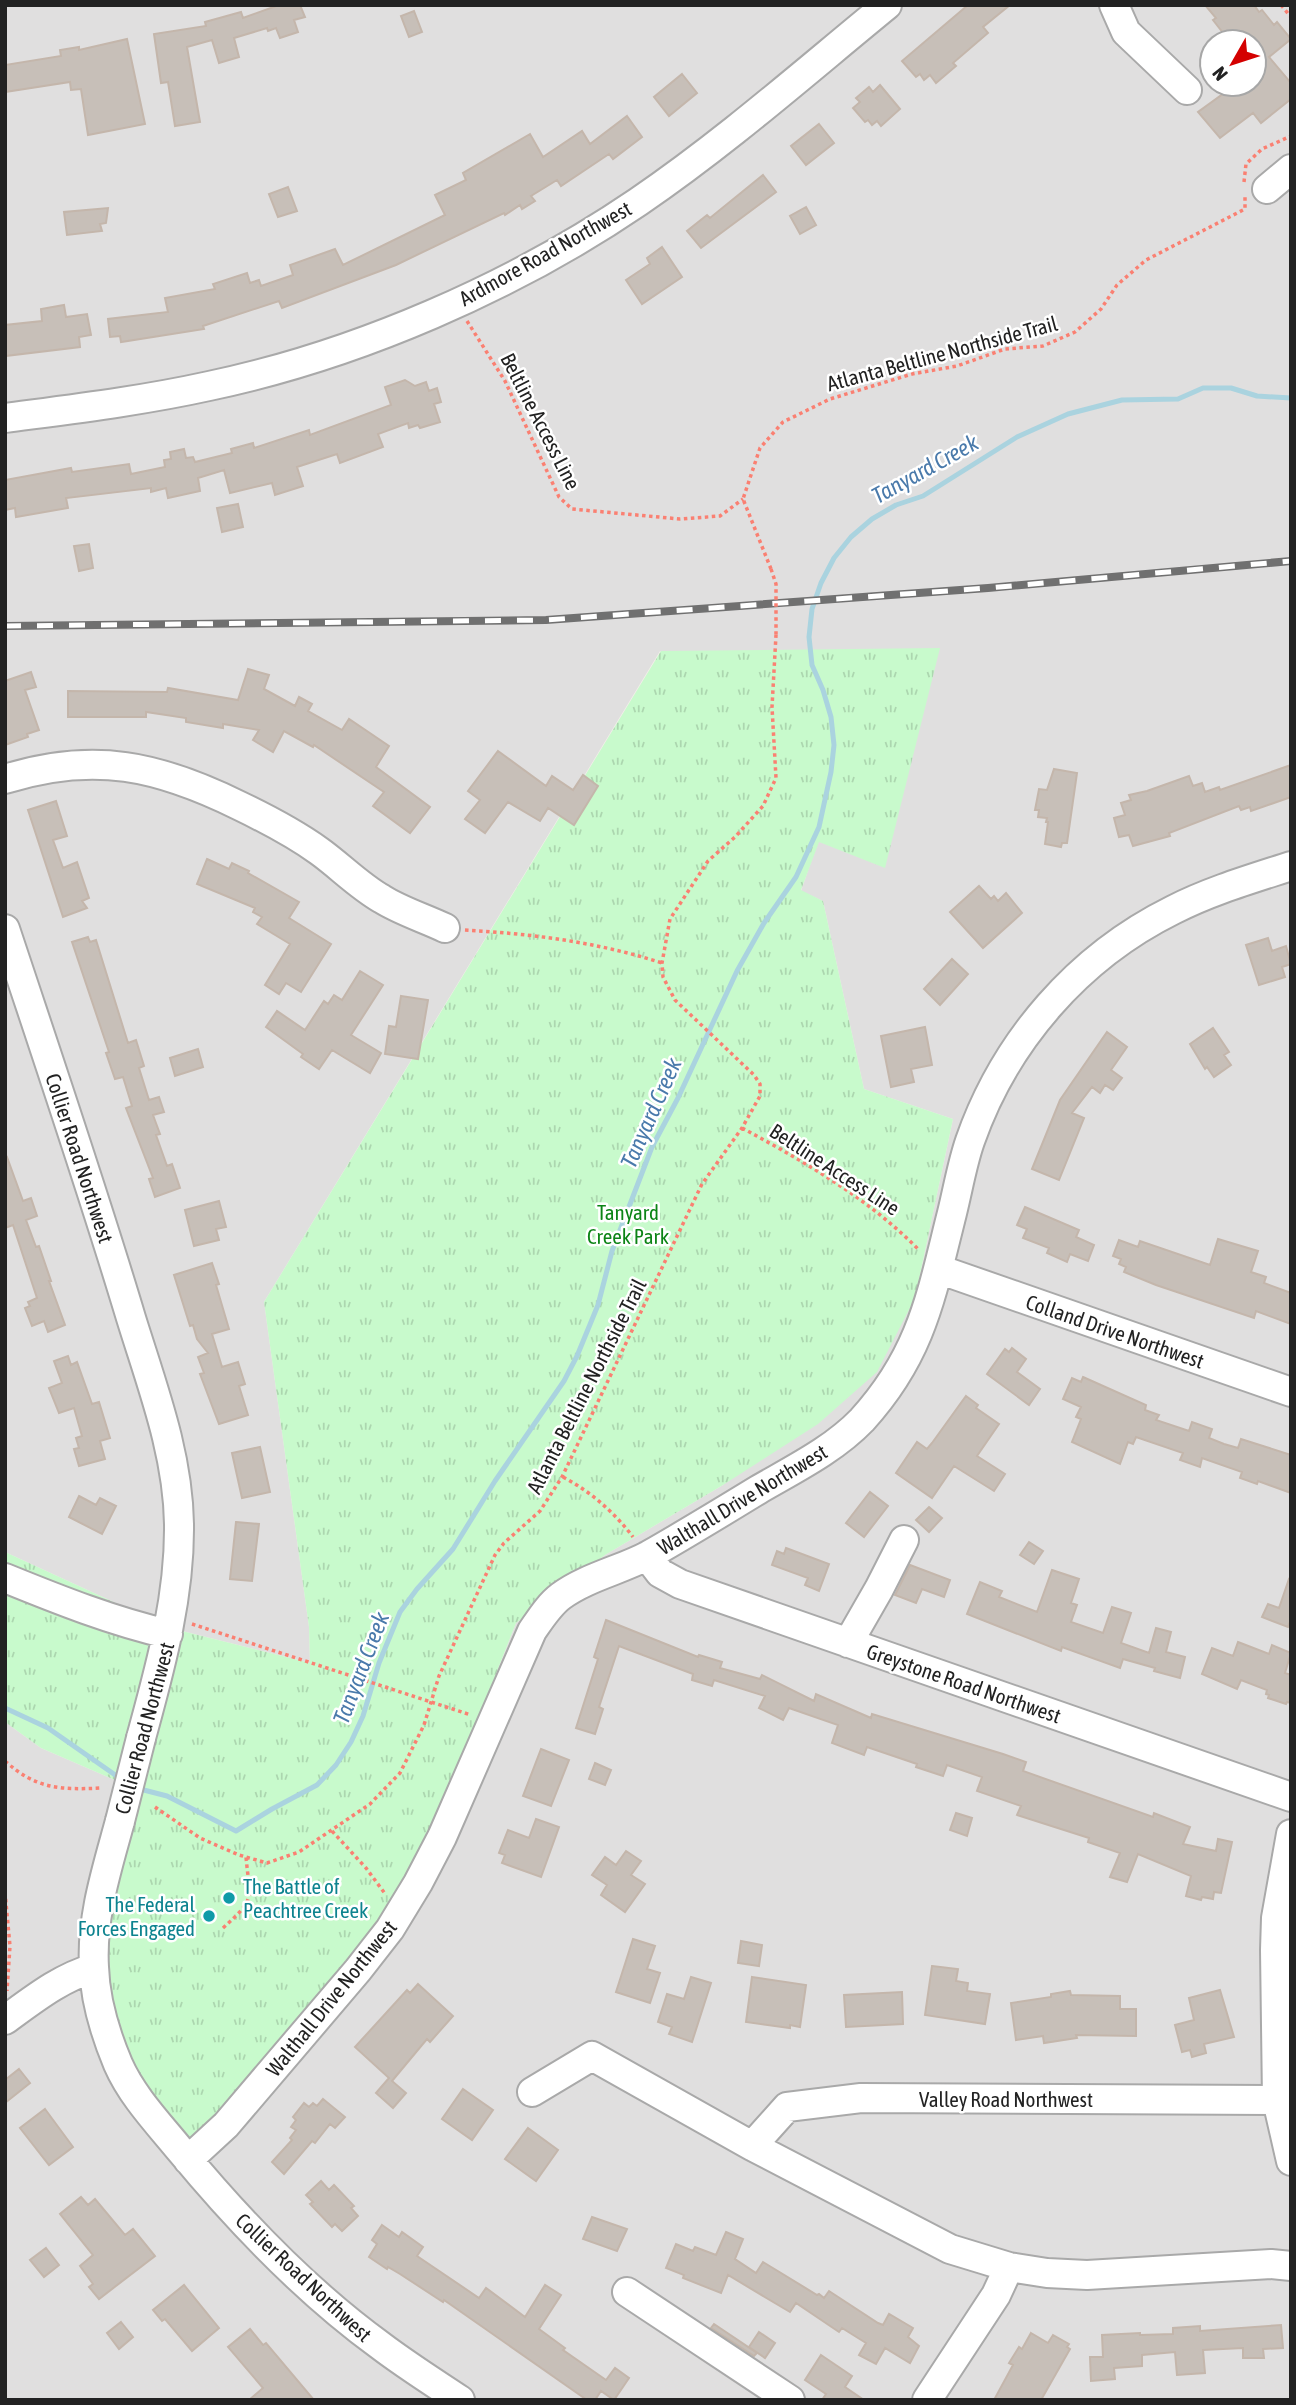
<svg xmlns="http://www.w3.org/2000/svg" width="1296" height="2405" viewBox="0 0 1296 2405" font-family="'Asap Condensed',sans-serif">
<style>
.residential{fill:#e0dfdf;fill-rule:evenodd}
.park{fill:url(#park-tufts)}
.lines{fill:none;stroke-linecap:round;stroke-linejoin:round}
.stream{stroke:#aad3df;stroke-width:5}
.building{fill:#c7bfb8;stroke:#c4b6ab;stroke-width:2}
.minor-casing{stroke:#a9a9a9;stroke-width:32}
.path{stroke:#fa8072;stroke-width:3.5;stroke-dasharray:3.5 3.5;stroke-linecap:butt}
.minor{stroke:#fff;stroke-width:28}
.rail-casing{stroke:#707070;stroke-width:8}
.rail{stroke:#fff;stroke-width:5;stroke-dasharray:16;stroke-linecap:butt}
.minor-bridge-casing{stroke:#a9a9a9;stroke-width:32;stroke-linecap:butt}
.path-bridge{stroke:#fa8072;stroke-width:3.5;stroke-dasharray:3.5 3.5;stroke-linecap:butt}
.minor-bridge{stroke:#fff;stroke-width:28}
.culture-dot{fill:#0f9aa8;stroke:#fff;stroke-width:2.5}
.labels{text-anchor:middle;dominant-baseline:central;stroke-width:5;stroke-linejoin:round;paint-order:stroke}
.street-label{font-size:21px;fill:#222;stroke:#fff}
.park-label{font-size:21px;fill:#0c8416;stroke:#fff}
.culture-label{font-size:21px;fill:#0d838f;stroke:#fff;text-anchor:start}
.water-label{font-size:23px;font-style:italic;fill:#4a7aab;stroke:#fff}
</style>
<defs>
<pattern id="park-tufts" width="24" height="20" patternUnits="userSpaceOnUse" patternTransform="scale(1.75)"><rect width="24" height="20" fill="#c8facc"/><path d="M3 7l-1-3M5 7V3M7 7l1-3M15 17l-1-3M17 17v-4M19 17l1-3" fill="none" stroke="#acd6af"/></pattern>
</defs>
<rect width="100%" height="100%" fill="#f2efe9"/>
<!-- residential -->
<path class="residential" d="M5,5H1291V2400H5V1722L41,1748L131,1787L459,1768L516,1623L605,1555L723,1485L915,1298L953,1119L864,1089L823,901L801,891L818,841L884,867L660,651L264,1302L309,1627L310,1663L170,1628L5,1552ZM1212,42H1254V84H1212Z"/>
<!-- park -->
<path class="park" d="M940,648L885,868L819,842L801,890L823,901L864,1089L953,1119L915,1298L877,1372L818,1424L723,1485L605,1555L516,1623L459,1768L390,1909L196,2152L160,2118L122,2050L107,1973L114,1857L131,1787L41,1748L5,1722V1552L170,1628L310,1663L309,1627L264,1302L661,651Z"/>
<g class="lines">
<!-- stream -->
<path class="stream" d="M5,1708L48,1728L121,1779
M136,1788L167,1796L236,1831L272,1809L317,1785L336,1765L351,1742L363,1716L379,1663L400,1612L417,1589L453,1549L495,1481L564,1381L577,1356L598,1305L612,1251L652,1147L678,1098L737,971L764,923L796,877L819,827L831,772L834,745L831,717L823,690L812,665L809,637L812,609L821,583L834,558L851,537L872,519L896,505L923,496L1017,437L1068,414L1122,400L1178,399L1203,388H1231L1257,396L1291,398"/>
</g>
<!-- building -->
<path class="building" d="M279,5H300L305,17L294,20L298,32L280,38L276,28L268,31L267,28L234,38L239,57L219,63L212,40L187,47L200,122L175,126L168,82L161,83L154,34L206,26L205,22L241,12L243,18Z
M968,5H1010L983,27L988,33L953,63L956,66L936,83L930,75L924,80L920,74L916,77L902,61Z
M1205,5H1254L1259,12L1262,10L1274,25L1277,22L1291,39L1269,57L1291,83V99L1261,123L1253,113L1220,138L1198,112L1234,86L1241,95L1263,77L1256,67L1254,68V42H1234L1230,36L1227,38L1213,20L1216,18Z
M414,11L422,32L409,37L401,16Z
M127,39L145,124L88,135L81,89L71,90L70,82L5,92V65L61,56L60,50L79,47V50Z
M682,74L697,93L669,116L654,97Z
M880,85L900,109L881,126L877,121L872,125L868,120L865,122L853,108L860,102L856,98L869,87L873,92Z
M627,116L642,137L613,159L609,154L561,186L557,180L531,196L535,201L522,209L520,205L505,215L504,213L396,265L282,308L279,301L203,326L204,329L121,342L120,336L110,337L108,319L168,312L165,298L215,289L213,284L247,273L250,283L259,280L261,286L293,275L290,265L335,249L343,265L445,215L435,195L466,180L463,173L530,134L543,157L582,131L590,144Z
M819,124L834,143L806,165L791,146Z
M763,175L776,192L701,248L687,231L707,215L710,218Z
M288,187L297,211L278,217L269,194Z
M806,207L816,225L800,234L790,216Z
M108,208L106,223L100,224L102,231L67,235L64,212Z
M662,247L682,277L642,304L626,280L650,264L647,258Z
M64,305L66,317L87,314L91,335L79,337L80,347L5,356V325L42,321L41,309Z
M405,380L415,386L426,382L429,391L437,388L441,402L434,404L440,422L420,428L418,425L409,428L408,423L378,434L383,447L340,463L337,454L297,467L303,486L275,495L272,483L230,493L224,470L198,478L200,491L168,498L166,488L151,492V488L66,498L68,508L16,517L15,508L5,510V480L71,468L72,472L129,464L131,474L165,467L164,460L171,459L170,452L184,449L186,458L193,457L195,462L232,453L231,449L253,443L254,448L309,430L310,435L391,405L385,387Z
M238,504L243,527L222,532L217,508Z
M89,544L93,568L79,571L74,546Z
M248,669L269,675L264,689L295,706L299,697L312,704L308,711L342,730L349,719L389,746L376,767L430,807L410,833L373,806L384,792L314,745L313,747L284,731L273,752L253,740L259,730L223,724V728L186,722V718L146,712V717H68V691L167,692L168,688L238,700Z
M31,672L36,687L25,690L39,730L27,734L28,737L5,745V681Z
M498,751L546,786L552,776L573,790L583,775L598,786L574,825L548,808L540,821L508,802L485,833L465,819L480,800L468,791Z
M1291,765V797L1251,811L1250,807L1241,810L1239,806L1169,833L1170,836L1133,846L1129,835L1119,837L1114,818L1125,815L1121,803L1131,800L1129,795L1147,791L1189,776L1193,786L1202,783L1205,792L1219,787L1220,790Z
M1054,769L1077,773L1067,843H1062L1061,847L1045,844L1048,822H1046L1047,818L1038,817L1039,810H1035L1039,789L1047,790Z
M56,801L67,836L53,840L63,868L77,862L89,898L82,901L87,908L63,917L28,810Z
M207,859L229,869L232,863L249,871L248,873L299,902L289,918L331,944L301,992L286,983L279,994L265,985L290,944L257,924L262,917L253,912L255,908L197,884Z
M979,886L991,899L994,896L998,901L1006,893L1022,913L983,948L950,912Z
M88,937L90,942L96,940L128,1043L136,1040L144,1066L139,1068L149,1100L159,1097L164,1112L153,1115L160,1134L156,1135L167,1166L172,1164L180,1188L155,1197L149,1179L153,1178L126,1108L132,1106L123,1077L115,1079L106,1053L109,1052L72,942Z
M1268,938L1272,951L1286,946L1291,964L1282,967L1285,977L1259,985L1246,945Z
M952,959L968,974L940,1005L924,989Z
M360,971L383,985L351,1035L381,1053L370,1073L332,1050L319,1069L301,1057L303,1054L266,1027L277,1011L305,1030L324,1001L328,1004L334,995L342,1000Z
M401,996L428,1000L418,1059L385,1054L389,1026L396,1027Z
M925,1027L932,1065L911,1069L914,1082L891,1087L881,1036Z
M1213,1028L1229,1052L1224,1055L1231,1065L1214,1077L1207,1067L1205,1069L1190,1044Z
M1107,1032L1127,1047L1111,1070L1122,1078L1113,1090L1105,1085L1100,1093L1092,1087L1072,1113L1084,1118L1059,1180L1032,1169L1060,1100Z
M198,1049L203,1067L175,1076L170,1058Z
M7,1157L23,1201L31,1198L37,1216L26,1220L36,1247L39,1246L51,1281H49L65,1325L48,1332L44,1321L32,1326L25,1308L30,1306L28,1302L37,1298L13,1225L5,1228V1158Z
M219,1201L226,1227L216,1229L219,1240L194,1246L185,1210Z
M1025,1207L1079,1230L1076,1237L1094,1245L1088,1261L1070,1254L1067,1262L1047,1253L1049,1248L1023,1238L1027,1229L1017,1225Z
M1218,1239L1258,1251L1251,1272L1266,1277L1264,1283L1291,1293V1324L1256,1311L1254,1318L1156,1285L1124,1272L1126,1267L1119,1264L1121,1259L1113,1256L1119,1240L1138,1247L1140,1241L1210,1265Z
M212,1263L219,1284L216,1285L229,1329L212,1334L222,1367L238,1362L245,1384L239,1386L248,1415L219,1424L200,1374L204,1373L198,1357L208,1353L197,1339L193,1325L190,1326L174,1275Z
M1012,1348L1026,1359L1017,1372L1040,1389L1029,1405L987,1374L1005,1349L1009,1352Z
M68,1356L71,1365L77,1362L92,1404L99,1402L110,1438L100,1441L105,1459L79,1466L74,1449L79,1448L76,1438L82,1436L74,1408L59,1413L49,1388L62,1383L54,1361Z
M1083,1377L1146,1405L1145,1410L1159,1415L1156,1420L1189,1431L1192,1422L1212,1429L1209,1438L1224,1444L1238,1448L1241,1439L1291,1455V1493L1258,1481L1257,1484L1240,1478L1242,1472L1202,1458L1200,1467L1180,1460L1183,1453L1136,1437L1133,1444L1128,1442L1120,1464L1072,1442L1081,1419L1076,1417L1081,1407L1063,1399L1072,1378L1081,1382Z
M966,1396L978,1405L976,1408L999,1424L977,1456L1005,1474L994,1491L954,1466L932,1498L896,1473L917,1442L927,1449L932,1443Z
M260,1447L270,1492L242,1498L232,1453Z
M870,1492L888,1506L864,1537L846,1523Z
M79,1496L96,1505L100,1498L116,1506L102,1534L69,1517Z
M929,1507L942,1518L929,1532L916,1520Z
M236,1522L259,1524L252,1581L230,1579Z
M1029,1542L1043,1551L1034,1564L1020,1555Z
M786,1548L829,1564L819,1591L805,1585L808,1578L772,1565L777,1551L784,1554Z
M910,1565L950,1580L944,1597L922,1589L916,1603L895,1595Z
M1052,1570L1079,1579L1071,1603L1077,1605L1071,1622L1103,1633L1112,1607L1131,1613L1121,1643L1149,1653L1156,1628L1171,1632L1166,1652L1185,1657L1180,1678L1154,1671L1155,1668L1123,1659L1120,1668L1062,1647L1061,1651L967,1614L980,1582L1002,1591L999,1597L1037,1612Z
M1289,1579L1291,1580V1619L1288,1627L1262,1617L1268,1604L1279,1608Z
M606,1620L698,1657L699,1655L722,1662L720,1668L760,1679L762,1675L814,1701L816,1694L871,1718L872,1714L1003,1754L1026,1762L1023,1771L1153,1817L1154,1813L1190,1827L1183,1844L1216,1851L1218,1839L1232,1842L1221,1893L1214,1892L1213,1899L1202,1897L1201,1900L1186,1896L1191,1876L1138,1854L1127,1882L1110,1877L1120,1853L1088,1842L1089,1838L1017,1815L1021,1806L977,1791L982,1777L947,1765L943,1776L916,1767L917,1764L867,1747L864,1755L832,1743L838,1725L789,1708L783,1720L759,1708L765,1696L714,1680L712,1686L692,1680L693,1674L619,1646L599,1707L603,1709L595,1734L576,1728L598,1659L594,1657Z
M1238,1642L1269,1654L1272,1645L1291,1653L1285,1673L1291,1675V1703L1287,1702L1286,1704L1268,1698L1269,1695L1266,1694L1267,1690L1241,1680L1237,1689L1202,1674L1212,1648L1233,1656Z
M541,1749L569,1760L551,1806L523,1796Z
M595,1763L611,1770L605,1785L589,1779Z
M956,1813L972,1818L967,1836L950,1830Z
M536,1819L559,1827L541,1877L502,1863L505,1855L499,1853L508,1830L529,1838Z
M626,1851L641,1861L631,1875L645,1884L625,1912L601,1895L607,1885L592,1875L605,1857L616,1865Z
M633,1939L655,1946L647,1969L660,1973L650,2003L616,1992Z
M741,1941L762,1945L759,1966L738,1963Z
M932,1966L958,1969L956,1981L968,1983L967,1991L990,1994L985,2024L925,2015Z
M691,1977L711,1983L692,2042L669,2034L672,2027L658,2022L667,1994L684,1999Z
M752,1977L806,1985L800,2027L790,2025V2028L746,2022Z
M418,1984L453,2016L430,2042L427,2039L392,2081L406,2093L393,2108L376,2093L389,2078L355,2047L407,1990L410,1993Z
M1220,1990L1234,2037L1204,2044L1206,2053L1192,2057L1190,2050L1182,2052L1175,2025L1194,2020L1189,1998Z
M1070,1991L1071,1995L1120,1996V2009H1136V2036L1076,2035L1077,2038L1044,2043L1043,2036L1016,2040L1011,2003L1051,1997V1994Z
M902,1992L903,2024L846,2027L844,1995Z
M19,2069L30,2083L5,2103V2080Z
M463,2089L493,2110L472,2140L442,2119Z
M323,2099L345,2117L335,2128L330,2124L315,2143L312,2141L284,2174L272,2162L292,2140L290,2138L296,2130L291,2127L296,2120L293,2117L304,2103L309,2107L313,2103L317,2106Z
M45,2109L73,2147L49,2165L20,2128Z
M528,2128L558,2150L536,2181L505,2159Z
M321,2181L329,2190L334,2185L354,2206L351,2208L358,2216L342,2231L335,2224L332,2227L310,2204L313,2202L306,2195Z
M81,2197L88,2205L95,2199L125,2235L133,2229L155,2256L99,2299L89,2287L93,2284L80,2266L93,2255L60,2214Z
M592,2217L627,2229L617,2251L583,2239Z
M382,2225L399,2237L402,2232L423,2247L417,2256L479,2298L486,2288L525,2317L545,2285L561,2295L539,2329L565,2348L563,2350L606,2380L615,2368L629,2378L614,2400L601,2391L595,2400H587L444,2300L443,2302L400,2274L388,2267L387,2269L369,2257L377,2244L372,2240Z
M726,2232L743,2239L735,2259L756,2273L763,2262L817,2295L819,2294L824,2298L829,2291L878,2323L883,2325L889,2314L913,2328L908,2337L919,2346L910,2363L885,2348L876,2364L859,2355L866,2343L842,2328L839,2332L796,2303L790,2312L728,2275L721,2293L683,2278L684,2275L666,2268L676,2244L693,2251L695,2247L716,2255Z
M46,2248L59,2265L44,2277L30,2260Z
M184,2285L219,2328L192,2351L165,2319L162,2321L153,2310Z
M121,2322L133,2337L119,2349L107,2333Z
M714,2324L757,2353L754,2356L711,2328Z
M1281,2325L1283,2348L1263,2349L1264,2358H1243V2348L1203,2350L1205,2373L1177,2375L1175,2352L1142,2355V2366L1114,2368L1115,2379L1091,2381L1090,2357H1103L1102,2335L1140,2333V2335L1173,2334V2328L1200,2326V2331Z
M250,2329L263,2345L266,2343L314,2400H249L263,2388L228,2347Z
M759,2332L775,2343L765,2358L749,2347Z
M1031,2333L1048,2343L1053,2335L1069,2344L1067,2347L1070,2349L1041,2400H994L1013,2365L1009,2363L1019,2347L1022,2349Z
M821,2355L852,2376L845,2387L864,2400H822L826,2394L805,2380Z"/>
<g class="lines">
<defs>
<path id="minor" d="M1114,5L1126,32L1187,90
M1267,189L1291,169
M5,418C73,409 141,401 209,386C357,355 513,287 638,202C726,142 805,72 887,5
M5,779C94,751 159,766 240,806C267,819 294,833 319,851C340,866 359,886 382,899C401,911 424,918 445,928
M5,929C48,1059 92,1188 131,1318C152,1386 178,1453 179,1524C180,1598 160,1668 141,1738
M938,1269L1291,1392
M647,1556L660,1573L680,1584L1291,1797
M5,1578C59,1600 112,1621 168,1634
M848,1643L879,1589L904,1540
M120,1821C107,1869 91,1917 94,1967C95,2000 105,2033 118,2064C132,2096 158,2123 180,2150C237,2219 308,2293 381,2346C406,2365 433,2382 460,2400
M1291,1834L1276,1918L1275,1950L1277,2100L1291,2161
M5,2020C34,1999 60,1978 94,1968
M532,2092L592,2056L752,2146L950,2249L1009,2267L1047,2273L1087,2275L1271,2264L1291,2266
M752,2146L787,2107L861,2098L1277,2100
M188,2160L226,2125L358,1970L390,1929L418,1883L442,1837L532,1631C541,1618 549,1605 561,1596C587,1577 621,1570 649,1555C686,1534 722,1512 758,1490C794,1469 833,1450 862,1420C922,1354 931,1296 952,1213C958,1189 962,1164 970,1141C1005,1041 1078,957 1173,910C1210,891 1251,879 1291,866
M627,2292L790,2400
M927,2400L996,2295L1009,2267"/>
</defs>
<!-- minor casing -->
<use href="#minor" class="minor-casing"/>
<!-- path -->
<path class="path" d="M1281,5L1291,17
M1244,182L1246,164L1262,149L1291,136
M467,321L505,381L559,497L572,509L680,519L720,516L743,499
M771,569L743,499L760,448L783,422L830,399L912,374L957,366L1005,349L1043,346L1075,332L1101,309L1117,285L1146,260L1245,209V197
M465,930C533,934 597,942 662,963
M742,1128C805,1162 869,1199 919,1250
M563,1477C591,1492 614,1512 633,1537
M192,1624L471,1715
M5,1761C36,1789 60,1790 101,1788
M155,1807L200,1838L239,1855L267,1863L299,1852L370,1804L400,1773L424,1725L439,1676L495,1555L504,1543L540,1511L562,1477L702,1184L742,1128L760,1096V1084L754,1075L675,1000L663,977L662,963L670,919L708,861L735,837L763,806L776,778L772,707L776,635
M332,1831L366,1868L386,1895
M5,1892L10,1946L7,1991
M223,1928C256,1898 250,1901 246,1857"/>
<!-- minor -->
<use href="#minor" class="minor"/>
<defs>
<path id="rail" d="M5,626L546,620L988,588L1291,561"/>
</defs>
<!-- rail casing -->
<use href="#rail" class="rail-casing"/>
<!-- rail -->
<use href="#rail" class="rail"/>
<defs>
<path id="minor-bridge" d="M120,1821L141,1738"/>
</defs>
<!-- minor-bridge casing -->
<use href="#minor-bridge" class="minor-bridge-casing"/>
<!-- path-bridge -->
<path class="path-bridge" d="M771,569L776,584V635"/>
<!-- minor-bridge -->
<use href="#minor-bridge" class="minor-bridge"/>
</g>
<!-- markers -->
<g class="culture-dot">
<circle cx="229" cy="1898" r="7"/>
<circle cx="209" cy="1916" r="7"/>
</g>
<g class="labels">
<!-- street labels -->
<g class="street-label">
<text transform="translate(545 253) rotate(-29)">Ardmore Road Northwest</text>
<text transform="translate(942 353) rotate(-15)">Atlanta Beltline Northside Trail</text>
<text transform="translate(541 421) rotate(63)">Beltline Access Line</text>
<text transform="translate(80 1158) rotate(72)">Collier Road Northwest</text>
<text transform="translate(835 1169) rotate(33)">Beltline Access Line</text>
<text transform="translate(1115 1331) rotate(19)">Colland Drive Northwest</text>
<text transform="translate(586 1386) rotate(-63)">Atlanta Beltline Northside Trail</text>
<text transform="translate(742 1499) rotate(-31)">Walthall Drive Northwest</text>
<text transform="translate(964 1683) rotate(19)">Greystone Road Northwest</text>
<text transform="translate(144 1728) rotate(-75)">Collier Road Northwest</text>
<text transform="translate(331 1998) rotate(-51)">Walthall Drive Northwest</text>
<text x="1006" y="2099">Valley Road Northwest</text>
<text transform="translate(304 2277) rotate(43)">Collier Road Northwest</text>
</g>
<!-- park labels -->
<g class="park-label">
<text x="628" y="1212">Tanyard<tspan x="628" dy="24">Creek Park</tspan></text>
</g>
<!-- culture labels -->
<g class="culture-label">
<text x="243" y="1886">The Battle of<tspan x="243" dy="24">Peachtree Creek</tspan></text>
<text x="195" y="1904" text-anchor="end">The Federal<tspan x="195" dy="24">Forces Engaged</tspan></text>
</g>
<!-- water labels -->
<g class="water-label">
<text transform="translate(925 469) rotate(-29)">Tanyard Creek</text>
<text transform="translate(651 1113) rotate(-66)">Tanyard Creek</text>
<text transform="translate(361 1668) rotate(-69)">Tanyard Creek</text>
</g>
</g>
<!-- border -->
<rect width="1296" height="2405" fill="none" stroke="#222222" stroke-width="14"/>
<!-- north arrow -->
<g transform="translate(1233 63) rotate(231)"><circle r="33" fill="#ffffff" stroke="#a7a7a7" stroke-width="2"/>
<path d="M0-5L12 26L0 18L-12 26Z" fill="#d40000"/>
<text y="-10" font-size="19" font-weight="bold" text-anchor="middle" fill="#222222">N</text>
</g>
</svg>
